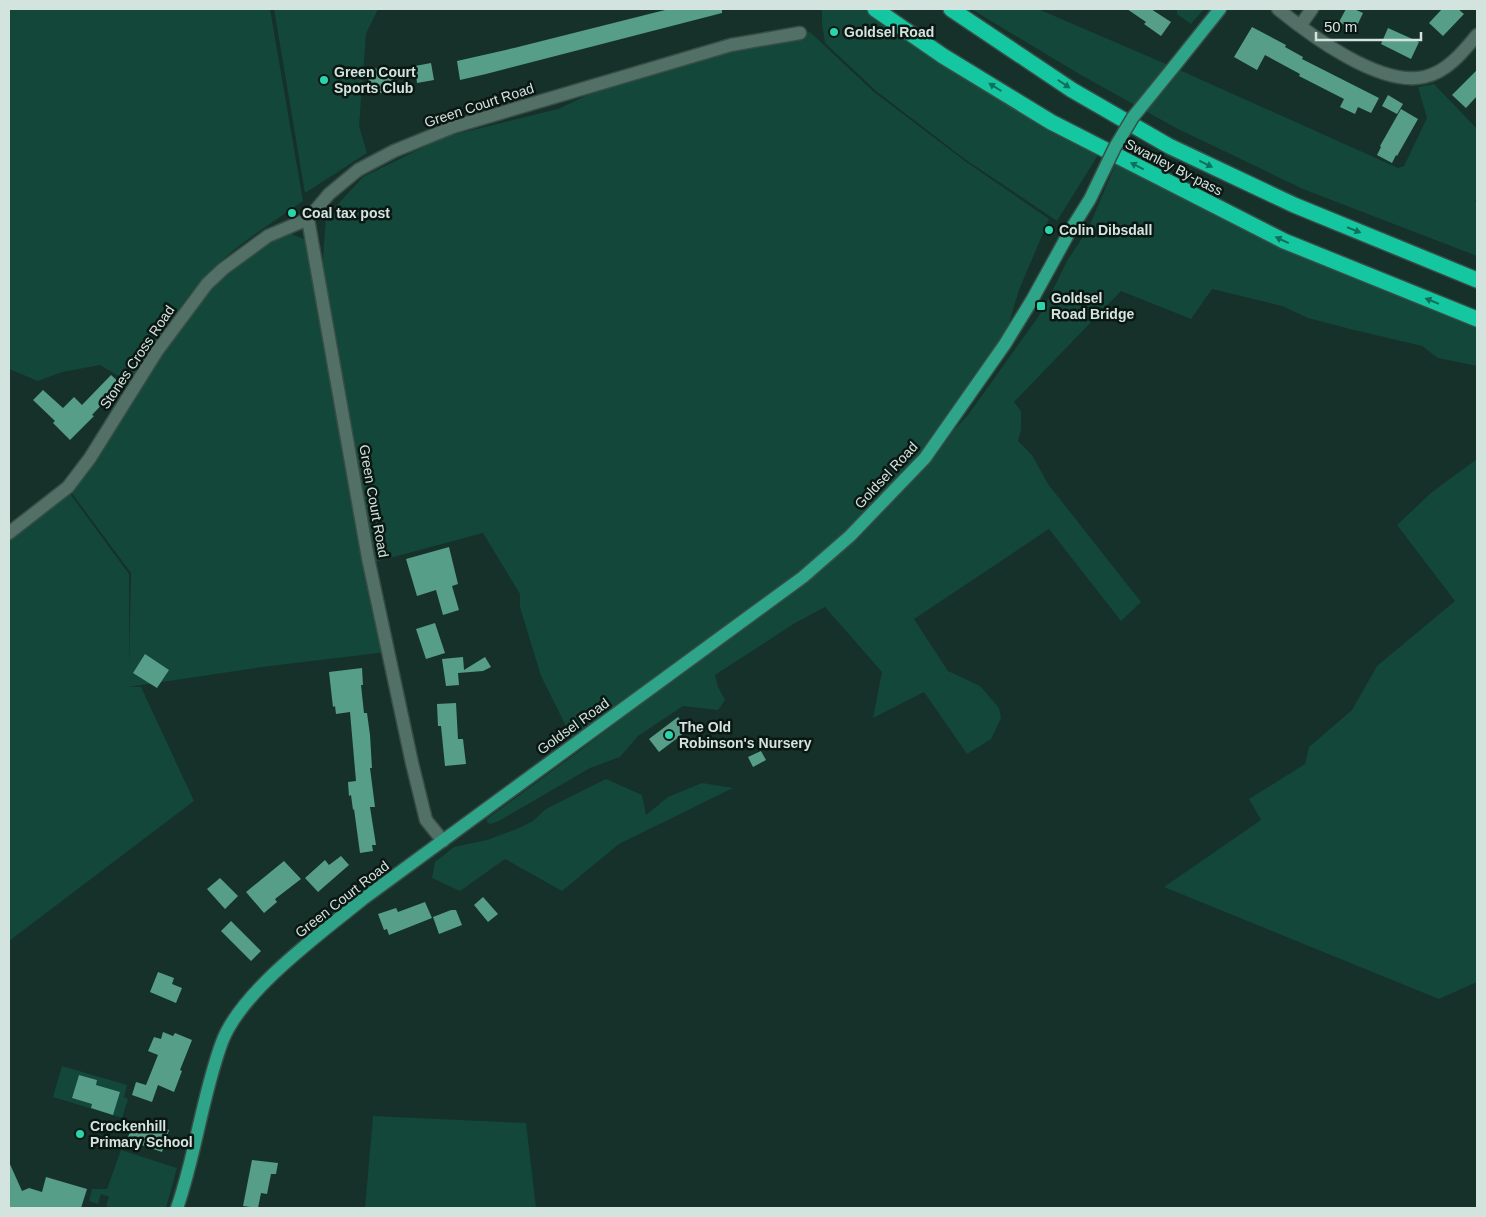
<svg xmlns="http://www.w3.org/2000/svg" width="1486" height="1217" viewBox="0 0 1486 1217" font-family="Arial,sans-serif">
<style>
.green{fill:#124739;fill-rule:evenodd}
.building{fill:#579e88}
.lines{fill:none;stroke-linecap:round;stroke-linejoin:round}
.minor-casing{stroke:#374e47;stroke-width:15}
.major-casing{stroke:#374e47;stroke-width:15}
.highway-casing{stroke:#374e47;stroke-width:18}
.minor{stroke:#537066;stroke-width:12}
.major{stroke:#2ea489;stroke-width:12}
.highway{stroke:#15c7a0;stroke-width:15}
.major-bridge-casing{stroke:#374e47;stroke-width:15;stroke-linecap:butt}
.major-bridge{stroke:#2ea489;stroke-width:12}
.oneway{fill:#106f5a}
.poi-dot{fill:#2ad5ac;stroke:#0b1713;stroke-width:2}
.labels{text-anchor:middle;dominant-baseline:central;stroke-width:5;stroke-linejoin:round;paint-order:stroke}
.poi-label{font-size:14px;font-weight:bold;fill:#d3e3dd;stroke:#0b1713;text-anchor:start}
.street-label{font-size:14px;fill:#d3e3dd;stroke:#0b1713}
</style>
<rect width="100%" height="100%" fill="#163129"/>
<!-- green -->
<path class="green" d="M9,9H270L303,201C269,225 228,250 200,282C174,311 153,350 132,384L100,365L62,372L38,381L9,369Z
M274,9H378L366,34L359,126L367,153L305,193Z
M822,9H874L1103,147L1057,221L966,160L876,91L825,43L822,24Z
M971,9H1038L1166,64L1398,168L1404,166L1427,118L1418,87L1434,84L1477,129V201L1474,199L1477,203V256L1303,189L1176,128L1081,75Z
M1177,9H1204L1191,24L1177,14Z
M810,32L874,92L965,161L1049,219L1019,290L1003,343L924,457L801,576L574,742L541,676L520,607V594L483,533L371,563L321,287L326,217L363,177L444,137L558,109L628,76L731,46Z
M1118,158L1284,242L1477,320V366L1438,358L1422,346L1350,329L1308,318L1282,306L1212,289L1191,319L1121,291L1014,402L1021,411V430L1018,441L1032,455L1048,484L1141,602L1121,621L1049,529L914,619L948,671L980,686L999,708L1001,718L991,739L967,754L924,692L873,718L882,672L825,607L795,623L715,675L718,687L725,700L718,710L683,706L638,736L620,757L590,768L499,821L490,824L487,822V819L582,749L803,577L926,459L968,415L1043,310L1067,261L1088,229Z
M284,231L311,242L387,652L262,667L128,687H141L194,801L9,941V535L68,491L129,574V664L131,573L68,488L208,285Z
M1477,459V982L1439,999L1164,887L1261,820L1249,799L1305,764L1309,747L1352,710L1377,666L1455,601L1397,525L1432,492Z
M606,779L642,795L646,815L668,797L702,783L733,788L619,844L562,891L505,859L460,891L432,878L435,862L454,847L487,840L519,828L533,821L546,809Z
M62,1066L127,1085L124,1097L128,1099L122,1118L53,1097ZM79,1075L97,1080L90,1103L72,1098Z
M373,1116L526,1123L536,1208H365Z
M121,1150L177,1168L166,1208H114L106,1206L109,1197L101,1194L98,1204L89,1201L92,1189H107Z"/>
<!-- building -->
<path class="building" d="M669,9H722V13L486,74L460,80L457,61L514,48Z
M1127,9H1151L1171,22L1161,36L1144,24L1146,22Z
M1346,9H1354L1363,13L1355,30L1339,22Z
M1442,9H1458L1464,14L1443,36L1429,23Z
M1252,27L1286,45L1285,47L1303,57L1302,59L1379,98L1371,113L1358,107L1355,114L1340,107L1344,99L1299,76L1300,74L1265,55L1257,70L1234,57Z
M1388,28L1419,42L1411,59L1381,44Z
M431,63L434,80L417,83L415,66Z
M369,68L394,70L393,91L383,90V93L368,92Z
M1477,70V96L1466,108L1452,95Z
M1388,95L1403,104L1397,114L1382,106Z
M1401,109L1418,119L1397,156L1396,155L1392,163L1377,155L1381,147L1380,146Z
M111,375L121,384L92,415L94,416L70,440L53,423L55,421L33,400L43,390L63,408L74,397L82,405Z
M449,547L458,584L452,586L459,610L443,615L436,590L417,596L406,559Z
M435,623L445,653L426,659L416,629Z
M145,654L169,670L157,688L133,673Z
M463,657L464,670L485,657L491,667L483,671L458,673L459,685L446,686L442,659Z
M362,668L363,685H361L364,713H367L370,735L372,768H370L375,807H370L376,845H372L373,851L360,853L354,809L353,810L351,795L349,796L348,782L356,781L350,712L336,714L335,706L333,707L329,672Z
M456,703L458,739H463L466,764L445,766L441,726H438L437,704Z
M678,717L688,730L659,752L649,739Z
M761,751L766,760L753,767L748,757Z
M341,856L349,865L318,892L305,878L325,860L329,865Z
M284,861L301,879L275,899L277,902L264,913L246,892Z
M220,878L238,896L225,909L207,889Z
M483,897L498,914L488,922L474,905Z
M425,902L432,918L389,935L387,929L384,930L378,914L396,908L398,912Z
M451,910H456L462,925L439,934L433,917Z
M231,921L261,951L251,961L221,931Z
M158,972L174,978L172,984L182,988L176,1003L150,992Z
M163,1032L173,1036L175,1033L192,1040L180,1070L182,1071L174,1092L158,1085L152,1102L132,1095L136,1082L146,1085L158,1055L148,1051L154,1037L161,1039Z
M79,1075L97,1080L96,1085L120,1092L113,1115L91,1108L92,1104L72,1098Z
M148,1123L169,1130L162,1152L127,1140L132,1126L146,1131Z
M252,1160L278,1163L276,1174H271L267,1194L261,1193L258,1208L243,1206Z
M9,1162L22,1191L29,1188L42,1192L46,1177L87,1189L81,1208H9Z"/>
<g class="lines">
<defs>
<path id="minor" d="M1278,9C1310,35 1380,87 1424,77C1447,72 1463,52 1477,35
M1300,26L1312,9
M308,219L368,558L412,763L426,820L443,841
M9,533L68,487L90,458L157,351L207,284L223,269L268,236L308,219L329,194L358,170L394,151L453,127L731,45L800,33"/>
<path id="major" d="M1172,69L1220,9
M177,1208C196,1154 202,1096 222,1042C241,991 321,933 363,899L803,577L850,536L925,458L1005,344L1032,300L1070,231"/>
<path id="highway" d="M875,9L943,56L1051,122L1284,241L1477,319
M951,9L1072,90L1169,146L1294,205L1477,280"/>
</defs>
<!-- minor casing -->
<use href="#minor" class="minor-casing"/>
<!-- major casing -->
<use href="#major" class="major-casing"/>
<!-- highway casing -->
<use href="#highway" class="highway-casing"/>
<!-- minor -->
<use href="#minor" class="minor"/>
<!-- major -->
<use href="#major" class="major"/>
<!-- highway -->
<use href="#highway" class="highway"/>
<defs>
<path id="major-bridge" d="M1070,231L1090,199L1115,147L1133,117L1172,69"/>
</defs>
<!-- major-bridge casing -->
<use href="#major-bridge" class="major-bridge-casing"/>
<!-- major-bridge -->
<use href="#major-bridge" class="major-bridge"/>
</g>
<!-- one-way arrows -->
<defs><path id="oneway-solid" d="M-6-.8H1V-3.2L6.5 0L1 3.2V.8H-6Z" transform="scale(1.25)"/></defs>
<g class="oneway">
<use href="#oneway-solid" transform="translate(1064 84) rotate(34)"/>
<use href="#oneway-solid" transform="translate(995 87) rotate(-148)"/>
<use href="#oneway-solid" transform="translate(1206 164) rotate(26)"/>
<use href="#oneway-solid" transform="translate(1137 166) rotate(-153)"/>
<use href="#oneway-solid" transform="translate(1354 230) rotate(22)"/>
<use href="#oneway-solid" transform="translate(1282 240) rotate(-155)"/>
<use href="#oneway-solid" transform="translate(1432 301) rotate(-158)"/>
</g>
<!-- markers -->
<g class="poi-dot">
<circle cx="834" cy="32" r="5"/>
<circle cx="324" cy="80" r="5"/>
<circle cx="292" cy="213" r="5"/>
<circle cx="1049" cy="230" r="5"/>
<rect x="1036" y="301" width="10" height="10" rx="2.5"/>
<circle cx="669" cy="735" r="5"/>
<circle cx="80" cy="1134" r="5"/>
</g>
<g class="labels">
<!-- poi labels -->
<g class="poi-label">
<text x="844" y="32">Goldsel Road</text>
<text x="334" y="72">Green Court<tspan x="334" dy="16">Sports Club</tspan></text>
<text x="302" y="213">Coal tax post</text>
<text x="1059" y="230">Colin Dibsdall</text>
<text x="1051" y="298">Goldsel<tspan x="1051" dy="16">Road Bridge</tspan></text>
<text x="679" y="727">The Old<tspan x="679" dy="16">Robinson's Nursery</tspan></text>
<text x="90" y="1126">Crockenhill<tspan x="90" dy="16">Primary School</tspan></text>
</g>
<!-- street labels -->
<g class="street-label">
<text transform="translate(479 105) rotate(-18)">Green Court Road</text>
<text transform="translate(1174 167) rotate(27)">Swanley By-pass</text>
<text transform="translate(137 357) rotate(-56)">Stones Cross Road</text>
<text transform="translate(886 475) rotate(-47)">Goldsel Road</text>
<text transform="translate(374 501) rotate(80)">Green Court Road</text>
<text transform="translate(573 726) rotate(-36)">Goldsel Road</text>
<text transform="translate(342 899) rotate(-38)">Green Court Road</text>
</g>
</g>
<!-- border -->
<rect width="1486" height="1217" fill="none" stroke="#d3e3dd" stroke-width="20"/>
<!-- scale -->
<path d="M1316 32v8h105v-8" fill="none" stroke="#d3e3dd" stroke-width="2.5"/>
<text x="1324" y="32" font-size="15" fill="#d3e3dd" stroke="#0b1713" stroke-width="4" paint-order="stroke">50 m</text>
</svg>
